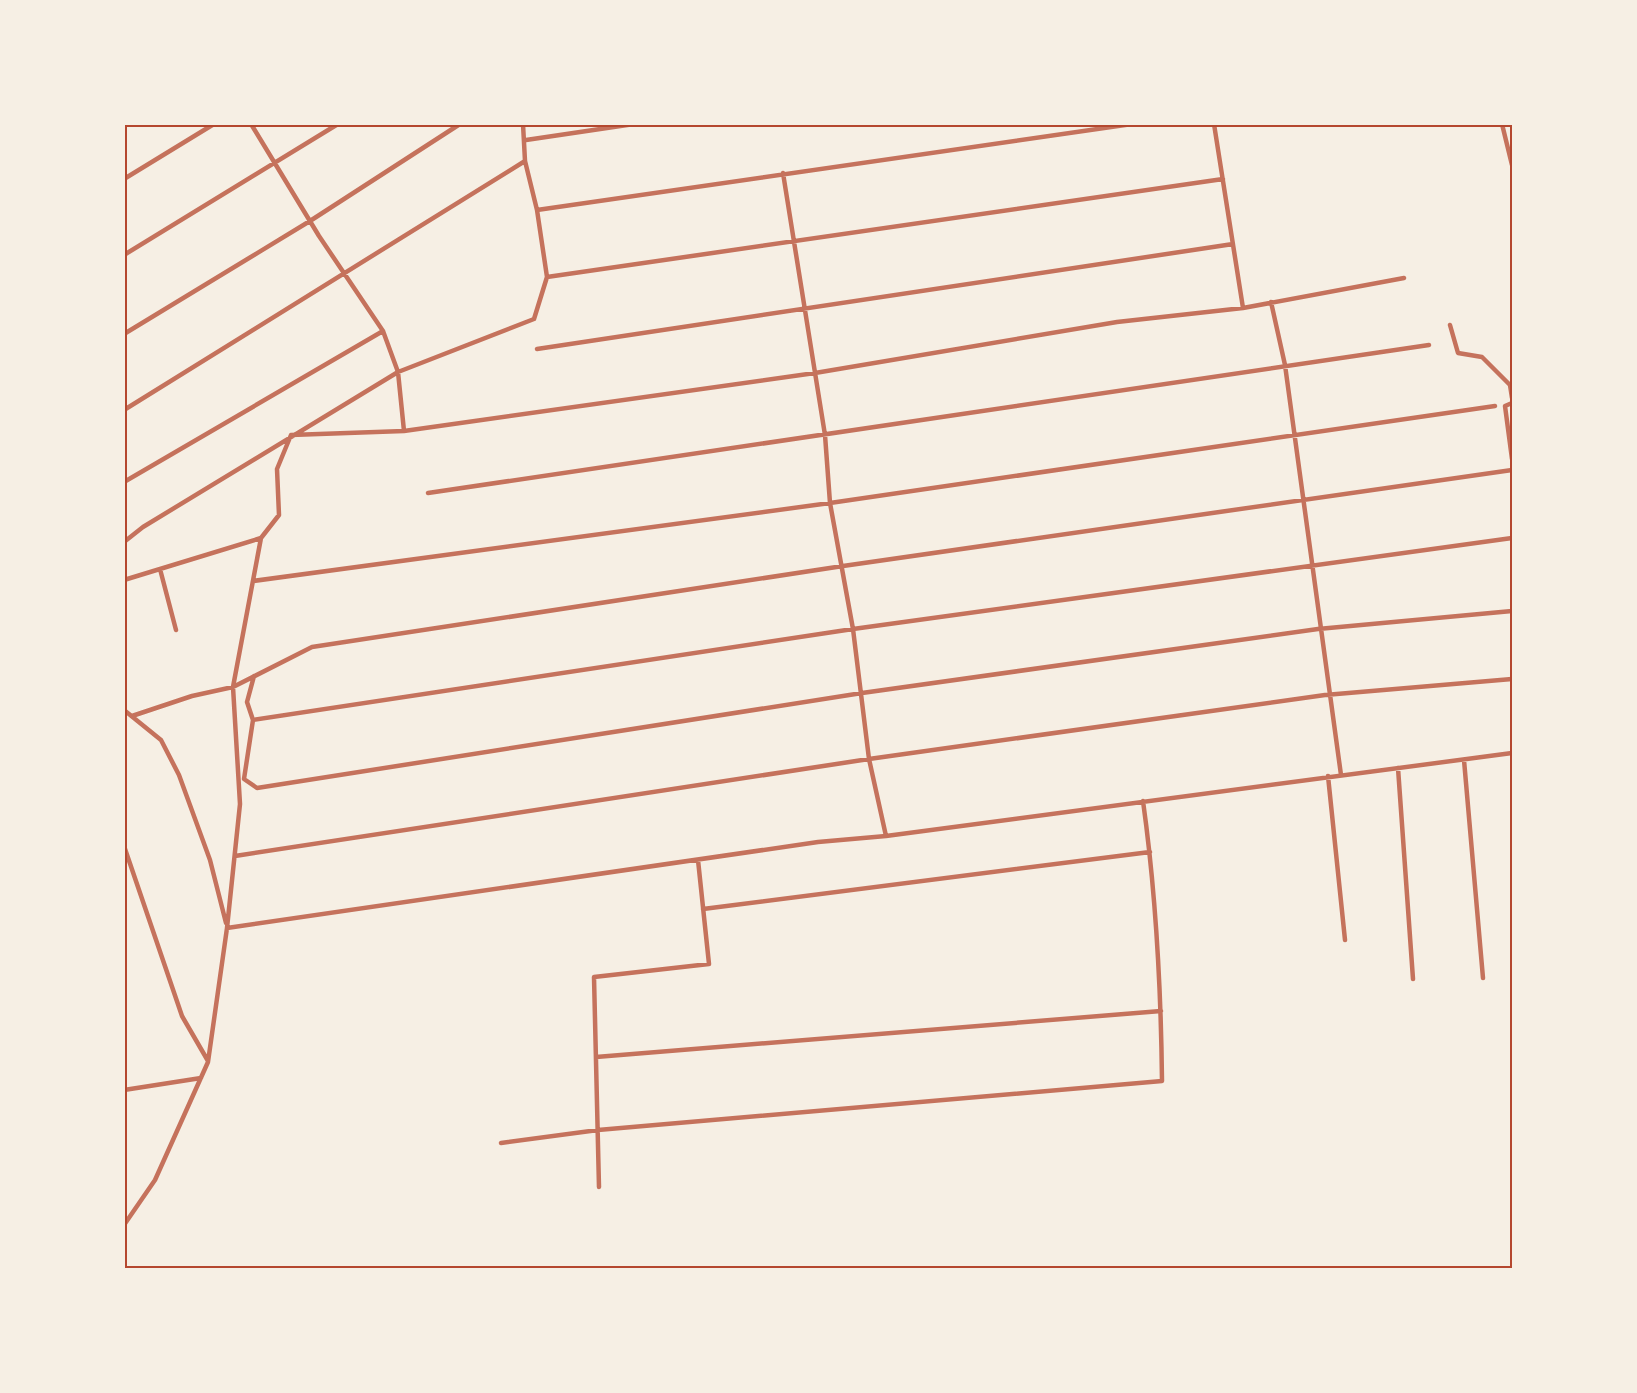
<svg xmlns="http://www.w3.org/2000/svg" width="1637" height="1393" viewBox="0 0 1637 1393" font-family="'PT Sans Narrow',sans-serif">
<style>
.lines{fill:none;stroke-linecap:round;stroke-linejoin:round}
.minor{stroke:#c5725c;stroke-width:4.5}
.neatline{fill:none;stroke:#b5482f;stroke-width:2}
</style>
<rect width="100%" height="100%" fill="#f6efe4"/>
<g class="lines">
<!-- minor -->
<path class="minor" d="M251,124L319,236L383,331L398,372L404,431
M1214,124L1243,308
M1502,124L1512,165
M526,140L634,124
M783,173L825,435L830,503L853,629L869,759L886,836
M124,179L214,124
M537,210L1132,124
M124,255L338,124
M547,277L1223,179
M1271,302L1285,365L1341,775
M1450,325L1458,353L1482,357L1510,385L1512,398
M124,334L310,221L460,124
M537,349L1233,244
M1512,403L1505,406L1512,459
M124,410L525,161
M124,482L383,331
M428,493L1429,345
M124,542L143,527L398,372L534,319L547,277L537,210L525,161L523,124
M160,569L176,630
M124,580L261,538L279,515L277,469L291,435L404,431L815,373L1117,322L1243,308L1404,278
M253,581L830,503L1495,406
M254,676L247,702L253,720L244,779L257,788L862,693L1318,629L1512,611
M124,710L161,740L179,775L210,860L226,923
M132,716L192,696L233,687L312,647L843,566L1512,470
M253,720L853,629L1512,538
M1464,760L1483,978
M1398,768L1413,979
M1328,776L1345,940
M124,846L182,1016L208,1061
M235,856L869,759L1325,695L1512,679
M703,909L1150,852
M227,928L818,842L886,836L1512,753
M596,1057L1161,1011
M124,1090L201,1078
M501,1143L598,1130L1162,1081C1161,988 1156,894 1143,801
M599,1187L594,977L709,964L698,860
M124,1225L155,1180L208,1062L227,928L240,804L233,687L261,538"/>
</g>
<!-- border -->
<rect width="1637" height="1393" fill="none" stroke="#f6efe4" stroke-width="252"/>
<rect x="126" y="126" width="1385" height="1141" class="neatline"/>
</svg>
